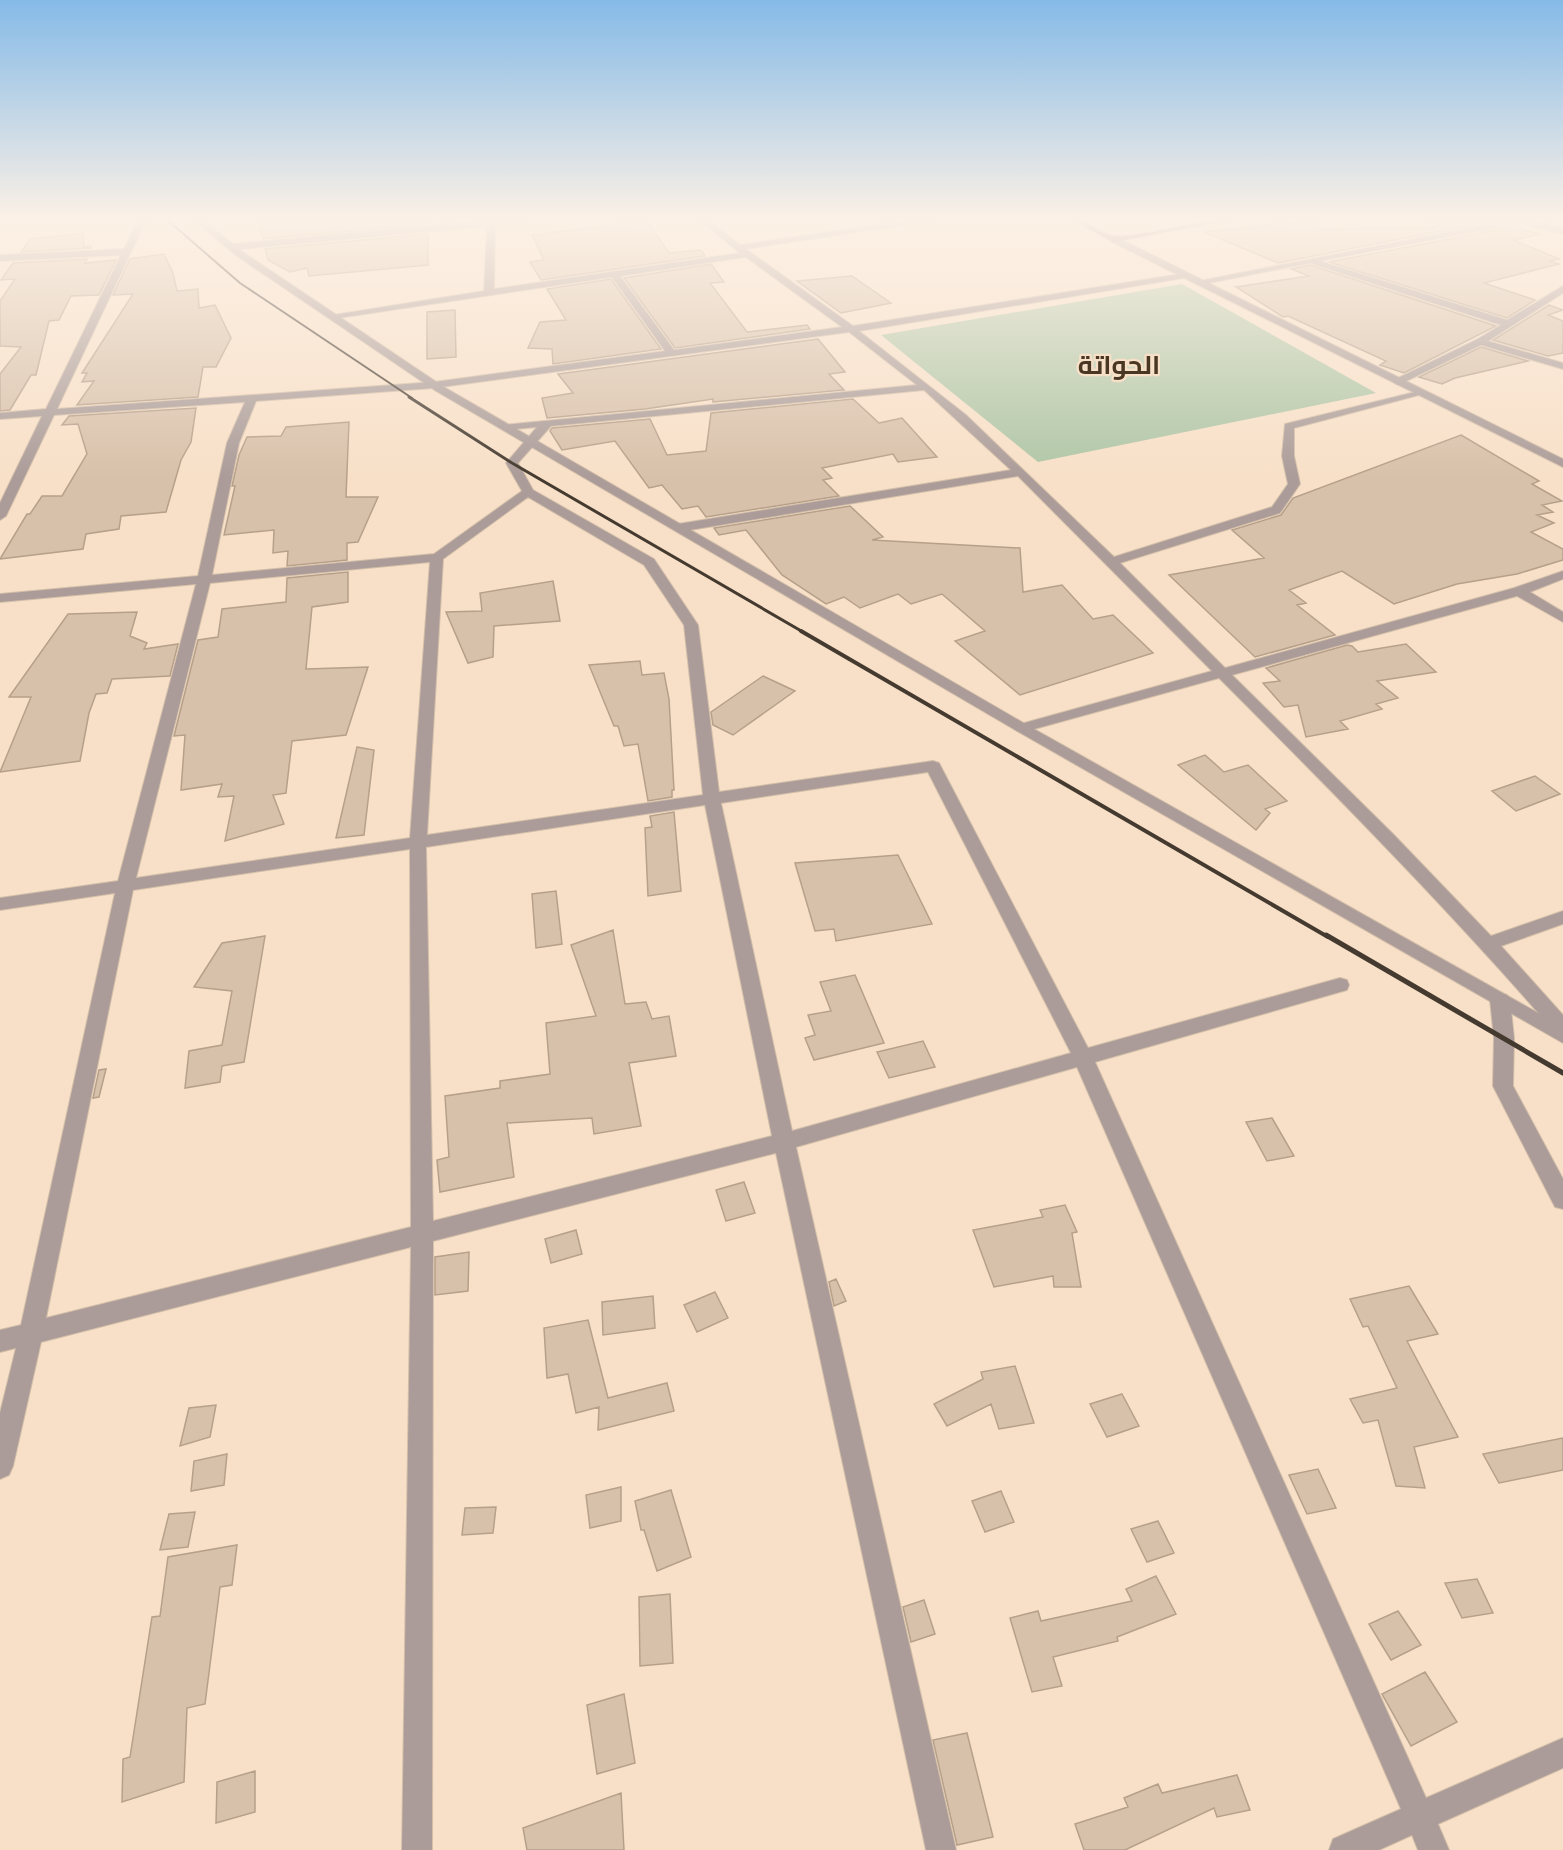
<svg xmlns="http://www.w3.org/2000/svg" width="1563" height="1850" viewBox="0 0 1563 1850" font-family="Overpass,Cairo,sans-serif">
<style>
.green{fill:#afc6a6}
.building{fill:#d8c1aa;stroke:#b6a08a;stroke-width:1.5}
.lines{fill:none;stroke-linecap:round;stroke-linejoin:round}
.minor-casing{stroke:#d4bfa9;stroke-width:2}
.tertiary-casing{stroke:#d4bfa9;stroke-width:2}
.secondary-casing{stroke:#d4bfa9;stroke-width:2}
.minor{fill:#ab9c99;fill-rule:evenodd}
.tertiary{fill:#ab9c99;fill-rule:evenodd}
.secondary{fill:#8e7874;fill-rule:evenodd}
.rail-far3{stroke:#453a2f;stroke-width:2}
.rail-far2{stroke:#453a2f;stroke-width:3}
.rail-far1{stroke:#453a2f;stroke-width:4}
.rail{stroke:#453a2f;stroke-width:5}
.labels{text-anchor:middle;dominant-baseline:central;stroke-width:4.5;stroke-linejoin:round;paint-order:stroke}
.far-town-label{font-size:26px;font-weight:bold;fill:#493723;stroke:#f8e0c8}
</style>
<rect width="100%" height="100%" fill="#f8e0c8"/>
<!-- green -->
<path class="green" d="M1182,284L1376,393L1038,462L881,335Z"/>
<!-- building -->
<path class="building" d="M273,218H428V224L263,239L259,223L275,221Z
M1424,218H1480L1492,221L1278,263L1204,232L1309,221L1323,229L1443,227Z
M647,221L669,253L701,250L705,256L541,280L530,262L544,260L532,235Z
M1512,227L1540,234L1514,240L1559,259L1549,261L1559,264L1484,283L1535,300L1507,318L1329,262Z
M83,233L84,247L91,246V248L21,252L30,239Z
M428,234V265L309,276L307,268L290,272L268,260L265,249Z
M164,254L173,273L177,291L198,289L199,308L215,305L231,338L216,367H203L198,397L77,405L94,381L82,382L87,373H82L133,294L113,295L130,259Z
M87,259L85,263L116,260L99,295L71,296L59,320L49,321L36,375H31L10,410L0,411V374L21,347L0,346V301L15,279L1,280L13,263Z
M711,264L724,282L710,283L747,332L807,325L810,329L675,348L624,278Z
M1310,265L1496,326L1404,373L1380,365L1386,361L1288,316L1283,317L1236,287L1309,276L1291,269Z
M852,276L891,303L841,313L797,281Z
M611,279L661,349L553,364L552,349L528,348L540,322L566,320L547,289Z
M1549,305L1563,310L1548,315L1563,321V353L1548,356L1493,340Z
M455,310L456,357L427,359V312Z
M818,339L845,372L829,374L844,390L713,402V399L645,409L547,418L542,398L573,393L558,374Z
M1481,347L1528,361L1455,378L1442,384L1419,377Z
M853,399L879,423L902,418L937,457L898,462L893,454L822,468L832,478L823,480L839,496L706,517L698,506L682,509L662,485L649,488L615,441L562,450L550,431L552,428L650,419L667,455L706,451L711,413Z
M196,408L191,442L181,460L166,512L121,516L119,529L86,534L83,549L0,559L27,514H30L42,496H62L87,454L78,424L62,425L69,416Z
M349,422L346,497H378L358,542L347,543V560L287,566L288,551L273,553L274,530L224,535L235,486H232L239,455L247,437L281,436L286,427Z
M1461,435L1539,481L1532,484L1562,501L1542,505L1553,512L1537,515L1554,523L1531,532L1563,549V560L1517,574L1457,584L1394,604L1342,571L1289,590L1306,603L1297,605L1335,635L1255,657L1169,575L1264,558L1232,530L1281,515L1293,498Z
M850,506L883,537L872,540L1020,548L1023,592L1062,585L1093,619L1113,615L1153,653L1020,695L955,641L985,631L942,594L911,604L898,594L860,608L844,597L826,604L782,575L746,530L719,535L714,528Z
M348,572V602L312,607L306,669L368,667L346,735L292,741L286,793L273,795L284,824L225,841L234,796L218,797L222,784L181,790L185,735L174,736L198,640L218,637L222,609L286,602L287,578Z
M553,581L560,621L494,626L493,657L468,663L446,612L482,611L480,593Z
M137,612L130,636L147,643L144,649L178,644L170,676L112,679L107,693L96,694L89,713L80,761L0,772L31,697H9L68,614Z
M1406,644L1436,672L1377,681L1398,698L1376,704L1382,709L1340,721L1348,729L1306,737L1298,705L1284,707L1263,683L1280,681L1266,668L1347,645L1352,646L1358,652Z
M640,661L642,675L664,673L669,699L674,790H672V797L648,801L638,744L624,746L618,726H614L589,665Z
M763,676L795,691L733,735L713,725L711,712Z
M357,747L374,750L364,835L336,838Z
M1205,755L1224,772L1248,765L1287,801L1265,809L1270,813L1256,830L1178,765Z
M1535,776L1560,794L1516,811L1492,791Z
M674,812L681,891L648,896L645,828L652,827L650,816Z
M898,855L932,924L836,941L834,929L815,931L795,863Z
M556,891L562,944L536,948L532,894Z
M613,930L625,1004L646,1002L652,1019L669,1016L676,1056L629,1063L641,1126L594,1134L592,1118L507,1123L514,1177L440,1192L437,1160L449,1157L445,1096L500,1088V1081L550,1074L546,1023L596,1016L571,945Z
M265,936L244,1062L222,1066L220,1082L185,1088L189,1051L222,1045L232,991L194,987L222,943Z
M855,975L884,1043L814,1060L805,1038L815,1035L808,1015L831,1011L820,982Z
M923,1041L935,1067L889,1078L877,1052Z
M106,1069L99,1097L93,1098L99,1070Z
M1272,1118L1294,1156L1267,1161L1246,1122Z
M744,1182L755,1213L726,1221L716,1190Z
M1065,1205L1077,1232L1072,1233L1081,1287H1054L1053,1276L994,1287L973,1230L1043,1217L1040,1210Z
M576,1230L582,1254L551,1263L545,1239Z
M469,1252L468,1291L435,1295V1257Z
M836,1279L846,1301L834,1306L829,1282Z
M1409,1286L1438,1334L1407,1341L1458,1437L1414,1447L1425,1488L1396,1486L1378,1420L1363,1423L1350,1399L1397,1388L1368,1326L1363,1327L1350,1299Z
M715,1292L728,1318L697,1332L684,1305Z
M653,1296L655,1328L603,1335L602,1302Z
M588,1320L608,1398L667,1383L674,1411L598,1430L599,1407L576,1413L568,1374L547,1378L544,1328Z
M1015,1366L1034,1423L999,1429L991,1404L947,1426L934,1404L983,1379L981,1372Z
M1122,1394L1139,1426L1107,1437L1090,1404Z
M216,1405L210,1437L180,1446L189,1408Z
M1563,1438V1470L1499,1483L1483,1454Z
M227,1454L224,1485L191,1491L194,1461Z
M1318,1469L1336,1508L1307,1514L1289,1475Z
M621,1487V1521L590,1528L586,1495Z
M671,1490L691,1557L657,1571L644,1530H641L635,1501Z
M1001,1491L1014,1522L985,1532L972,1501Z
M496,1507L493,1533L462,1535L465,1508Z
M195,1512L188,1547L160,1550L169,1514Z
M1158,1521L1174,1553L1147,1562L1131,1529Z
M237,1545L232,1585L220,1587L205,1704L187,1708L184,1782L122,1802L123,1759L130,1757L152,1617L160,1616L168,1557Z
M1156,1576L1176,1614L1117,1637L1118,1641L1053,1657L1062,1686L1032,1692L1010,1618L1038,1611L1041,1621L1132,1601L1126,1589Z
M1477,1579L1493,1613L1462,1618L1445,1583Z
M670,1594L673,1663L640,1666L639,1597Z
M924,1600L935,1634L911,1642L903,1607Z
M1398,1611L1421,1645L1391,1660L1369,1624Z
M1425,1672L1457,1722L1411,1746L1382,1694Z
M624,1694L635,1763L597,1774L587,1705Z
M967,1733L993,1837L957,1845L933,1740Z
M255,1771V1812L216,1823L217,1782Z
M1237,1775L1250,1810L1217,1817L1214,1808L1125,1850H1084L1075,1824L1128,1807L1124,1798L1158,1784L1162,1793Z
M621,1793L624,1850H527L523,1828Z"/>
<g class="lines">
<defs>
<path id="minor" d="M139,218H147L57,409L434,382L665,351L612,277L332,319L327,316L484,291L487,226L231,250L227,247L231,244L514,218H548L495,225L494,289L740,253L697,218H706L740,245L926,218H949L746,249L853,326L1187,273L1188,275L1184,278L859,331L966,415L1114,557L1272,507L1288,484L1282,456L1285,424L1423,390V394L1294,428V456L1300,484L1280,513L1120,563L1225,668L1514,588L1563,571V579L1530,592L1563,612V622L1517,596L1232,675L1393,834L1491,936L1563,911V924L1501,946L1563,1015V1035L1556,1033C1449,910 1335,794 1219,678L1027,731H1017L1014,728L1017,725L1212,671L1018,476L678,532L672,528L678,524L1011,470L924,390L551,426L518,463L533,490L654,559L698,625L719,792L933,761L939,763L1088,1048L1340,978L1347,980L1349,985L1347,990L1095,1062L1426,1798L1563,1738V1768L1438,1824L1449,1850H1418L1412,1835L1379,1850H1329L1333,1839L1401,1809L1077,1067L796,1147L956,1850H926L776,1153L433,1241L432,1850H402L411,1247L41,1342L13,1466L9,1475L0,1479V1413L16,1348L0,1352V1330L21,1325L115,893L0,910V898L118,881L196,584L0,602V594L198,576L227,443L245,402L54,415L6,516L0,520V503L42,416L0,419V413L46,409L121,255L0,261V255L124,249ZM746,257L842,327L674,350L620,276ZM849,332L917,385L502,425V429L506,430L537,427L506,463L522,491L434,554L212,575L239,443L256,401L434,388ZM528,497L644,565L684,625L703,795L427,835L443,559ZM430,562L410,838L136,878L210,583ZM928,772L1071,1053L792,1131L721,803ZM705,805L772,1136L433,1221L426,847ZM410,849L411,1227L46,1318L133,890Z
M1507,218H1522L1563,228V234L1520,223L1320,261L1507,320L1563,286V293L1488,341L1563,363V369L1481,345L1398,385L1393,382L1394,380L1476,340L1501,325L1310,263L1199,285L1194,282L1510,220Z
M1500,993L1507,995L1510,1000L1514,1038L1513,1086L1563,1179V1209L1555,1207L1493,1086L1494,1038L1490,1000L1493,995Z"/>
<path id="tertiary" d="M192,218H201L240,250L444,387L1027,725L1563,1027V1043L1017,731L436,391L234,254Z
M1110,237H1116L1563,459V467L1110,241Z"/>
<path id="secondary" d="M1069,218C1087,218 1100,236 1117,236C1158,235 1200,218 1243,218L1113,242Z"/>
</defs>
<!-- minor casing -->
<use href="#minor" class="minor-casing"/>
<!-- tertiary casing -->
<use href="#tertiary" class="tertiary-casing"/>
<!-- secondary casing -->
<use href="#secondary" class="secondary-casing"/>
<!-- minor -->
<use href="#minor" class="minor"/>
<!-- tertiary -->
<use href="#tertiary" class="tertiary"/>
<!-- secondary -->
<use href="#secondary" class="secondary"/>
<!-- rail-far3 -->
<path class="rail-far3" d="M165,218L240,283L412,398"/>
<!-- rail-far2 -->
<path class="rail-far2" d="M409,397L512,463L803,632"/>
<!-- rail-far1 -->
<path class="rail-far1" d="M801,631L1328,937"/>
<!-- rail -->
<path class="rail" d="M1326,935L1563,1073"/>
</g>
<!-- sky -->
<linearGradient id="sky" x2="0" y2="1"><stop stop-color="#85bae7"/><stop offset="0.46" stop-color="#fcf1e6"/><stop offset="1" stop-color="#fcf1e6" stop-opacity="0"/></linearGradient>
<rect width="1563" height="477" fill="url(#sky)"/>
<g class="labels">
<!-- far-town labels -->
<g class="far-town-label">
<text x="1119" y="367">الحواتة</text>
</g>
</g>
</svg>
